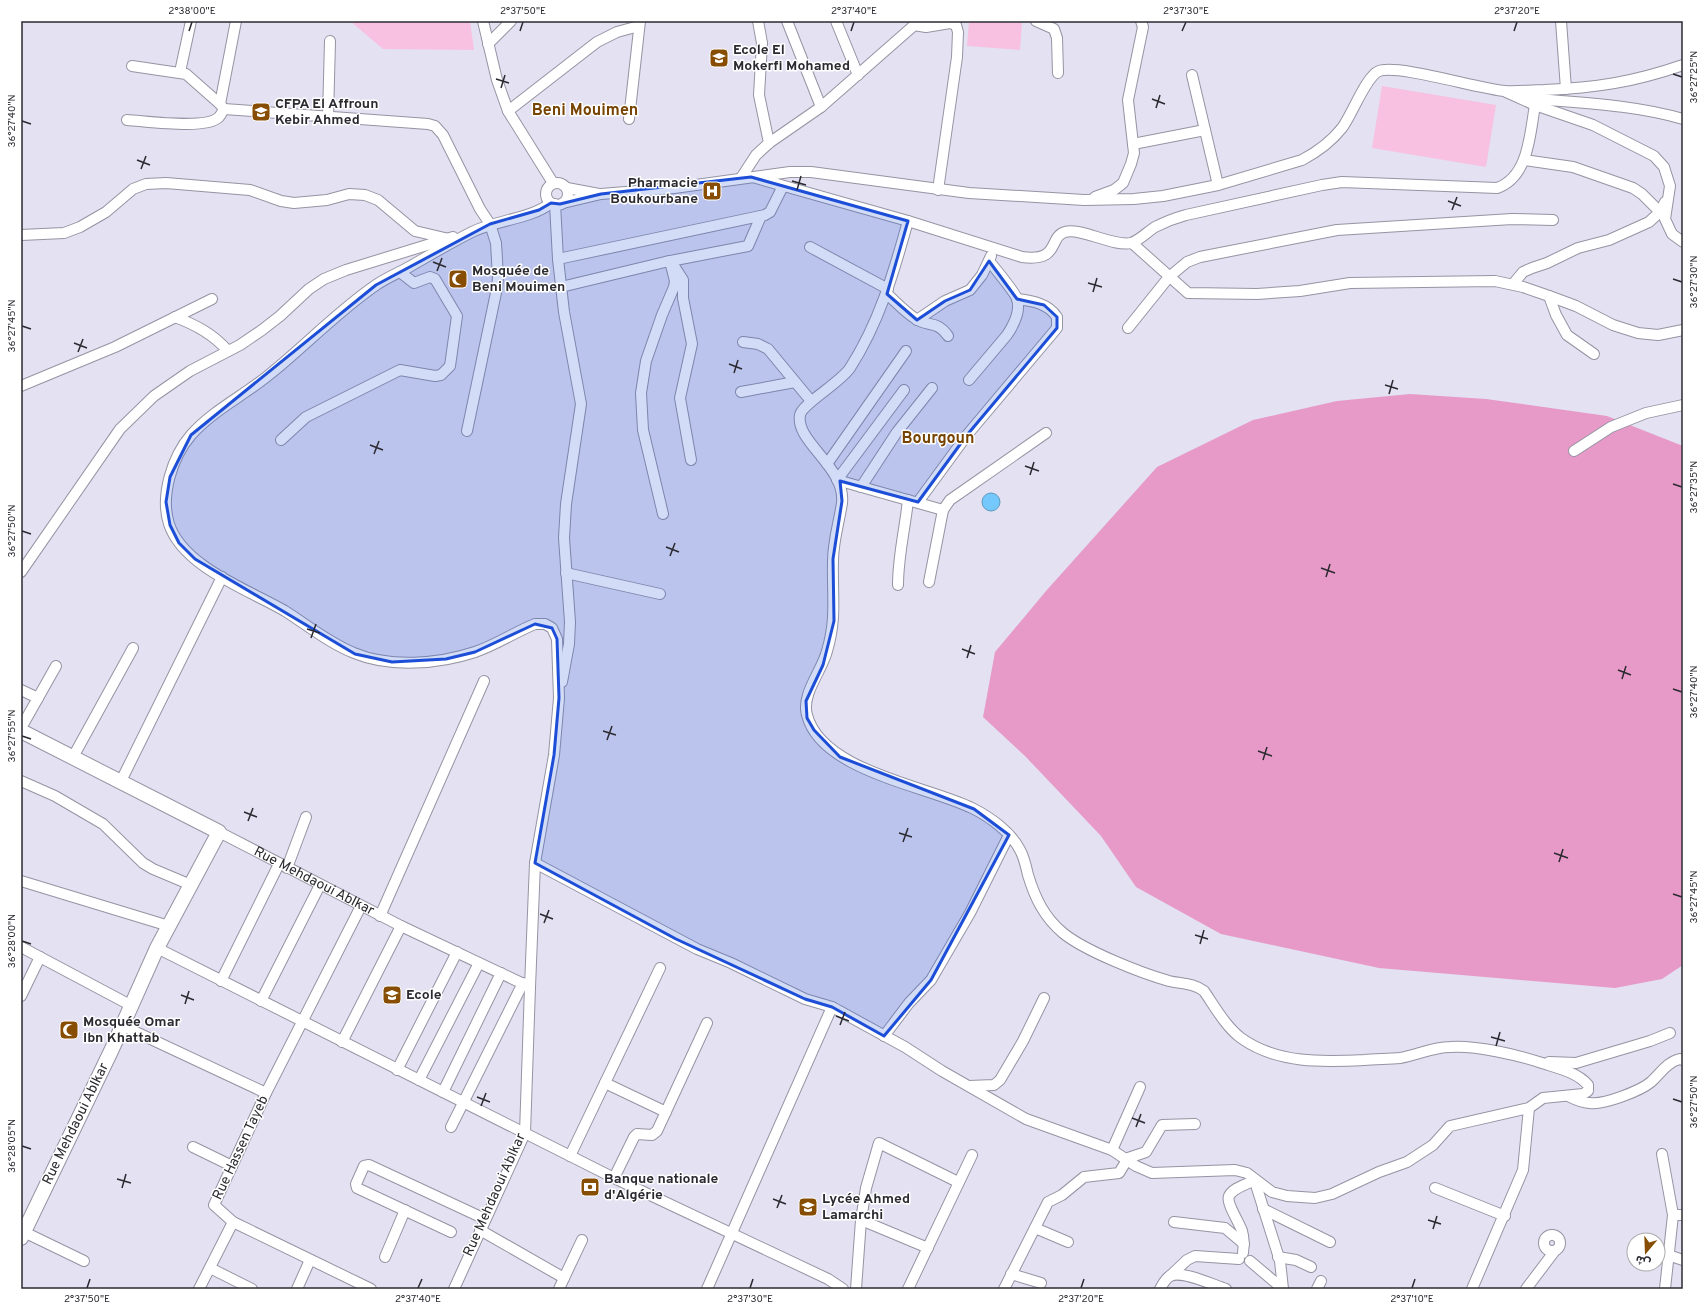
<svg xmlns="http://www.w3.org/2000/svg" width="1704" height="1310" viewBox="0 0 1704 1310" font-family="Overpass,'Noto Sans Arabic',sans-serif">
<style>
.green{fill:#f8c1e1}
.forest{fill:#e79ac8}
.water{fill:#74c8fb;stroke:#5e99be}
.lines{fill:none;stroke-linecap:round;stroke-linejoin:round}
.street-casing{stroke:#9594a3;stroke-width:12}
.secondary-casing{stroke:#9594a3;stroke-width:16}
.street{stroke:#fff;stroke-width:10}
.secondary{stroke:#fff;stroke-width:14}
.marked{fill:#1d4ed8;fill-opacity:0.2;stroke:#1d4ed8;stroke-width:3;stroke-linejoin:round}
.ticks{fill:none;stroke:#2a2a30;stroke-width:1.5}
.labels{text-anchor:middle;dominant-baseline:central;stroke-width:3;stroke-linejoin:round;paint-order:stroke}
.poi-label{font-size:14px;font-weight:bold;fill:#2a2a30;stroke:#fff;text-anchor:start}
.street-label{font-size:14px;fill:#2a2a30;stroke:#fff}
.quarter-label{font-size:16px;font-weight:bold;fill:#774300;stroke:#fff}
.neatline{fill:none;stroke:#2a2a30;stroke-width:1.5}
.ticks-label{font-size:10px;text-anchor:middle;fill:#2a2a30}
</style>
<rect width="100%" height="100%" fill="#e3e1f2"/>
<!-- green -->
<path class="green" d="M350,21H470L474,50L383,49Z
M969,21L1022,23L1020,50L967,46Z
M1382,86L1496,105L1486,167L1372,148Z"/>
<!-- forest -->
<path class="forest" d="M1410,394L1486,399L1607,416L1683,446V965L1662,979L1615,988L1379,968L1221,934L1136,887L1101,836L1025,756L983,717L995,652L1046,591L1157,467L1253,420L1337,401Z"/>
<!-- water -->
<path class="water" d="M982 502a9 9 0 1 1 18 0a9 9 0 1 1-18 0Z"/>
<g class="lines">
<defs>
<g id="street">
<path d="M483,21L497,80L508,111L553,183"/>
<path d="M758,21L762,43L759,95L769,143"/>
<path d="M787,21L821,107"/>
<path d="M836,21L858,75"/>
<path d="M1036,21L1054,29L1057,38L1058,73"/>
<path d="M1561,21L1566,89"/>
<path d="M914,25L926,27L950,23L956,25L958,32L957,57L938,190"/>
<path d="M488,44L511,21"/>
<path d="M180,72L191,21"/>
<path d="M1192,75L1218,185"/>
<path d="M1506,92L1535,105L1593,125L1654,156L1664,167L1670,186L1665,219L1672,234L1683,242"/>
<path d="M1525,98C1577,103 1632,104 1683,119"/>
<path d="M220,104L236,21"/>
<path d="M224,109L428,124L435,126L443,135L480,209L490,224L496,243L498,277L497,288L467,431"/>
<path d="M508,111L597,42L617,32L639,26"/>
<path d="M328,117L330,41"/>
<path d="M629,119L640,21"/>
<path d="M127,120C146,121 207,130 219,117C221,115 222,112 224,109L220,104L186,74L132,66"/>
<path d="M1133,144L1205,130"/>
<path d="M1524,160L1573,167L1633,188L1642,194L1660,212"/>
<path d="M741,178L756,155L769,143L821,107L919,21"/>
<path d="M756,178L908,221L1022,257C1061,262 1048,237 1065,232C1080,227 1113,247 1131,243C1140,240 1147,232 1155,227C1165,222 1175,218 1186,215L1322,185L1342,182L1497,188C1529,177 1530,133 1535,105"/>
<circle cx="557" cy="194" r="11"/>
<path d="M567,188L599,194"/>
<path d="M1095,197L1114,190L1123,183L1131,164L1134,153L1128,100L1143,27L1141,21"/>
<path d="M563,203L601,194L674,188L790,172H811L969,193L1084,200L1134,199L1163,196L1218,185L1302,160C1317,152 1331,142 1342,128C1352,115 1366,76 1379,71C1398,64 1479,89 1505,91C1517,92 1531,90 1544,90C1595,88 1634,82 1683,65"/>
<path d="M555,204L558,259L564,312L581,404L566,504L564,538L570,622L569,644L562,682"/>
<path d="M21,235L64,233L80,227L106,212L133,189L146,184L166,183L250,190L281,201L294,203L327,200L349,194L365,195L378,200L415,231L449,239"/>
<path d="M1132,243L1188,293L1257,294L1300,291L1350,283L1495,281L1523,287L1549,296L1576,306L1613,325L1638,333L1658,335L1683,330"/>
<path d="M810,247L888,289"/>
<path d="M558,259L765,215L770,212L783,186"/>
<path d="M674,266L683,280V298L692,344L680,398L691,460"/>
<path d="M1513,284L1523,272L1532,268L1547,263L1578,248L1609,240L1649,222L1660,212L1665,202"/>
<path d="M561,287L665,262L748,246L761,216"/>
<path d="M887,294C896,302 905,312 916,319C928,327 937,320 948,336"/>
<path d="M1549,296L1556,315L1567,335L1594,354"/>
<path d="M175,317C196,325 213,334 228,351"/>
<path d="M917,320L945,301L970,290L982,275L991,256"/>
<path d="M1128,328L1169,277L1187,262L1200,257L1337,230L1512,219L1553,220"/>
<path d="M743,342L758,344L768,349L811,401"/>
<path d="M969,380L1007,335C1013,326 1021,311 1017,299C1016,294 994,267 989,261"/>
<path d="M21,386L115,347L212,299"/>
<path d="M904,390L837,480L943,510"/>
<path d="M741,392L795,382"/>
<path d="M281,440L306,417L400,370L435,376L441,375L450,366L457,316L435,279L430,277L414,283L400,272"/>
<path d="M1574,451L1611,427L1646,413L1683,405"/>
<path d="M827,464L906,351"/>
<path d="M861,487L897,432L932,388"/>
<path d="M918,502L967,435L1057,328V317C1048,303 1032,301 1017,299"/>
<path d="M663,514L643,430L641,393L646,361L662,315L674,287L675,281L670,261"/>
<path d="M21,572L120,429L154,396L190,371L240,345L262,330L280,316L309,289L324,279L346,270L453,237"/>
<path d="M566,573L660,594"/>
<path d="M929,582L943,510L950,500L1046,433"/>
<path d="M898,585C898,556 905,529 908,500"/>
<path d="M21,690L38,698"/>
<path d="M21,728L56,666"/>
<path d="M73,757L133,648"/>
<path d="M21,781L55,796L103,824L143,863L153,869L191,885"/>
<path d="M121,781L222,577"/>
<path id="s1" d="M219,832L401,926L530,987L525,1133L454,1289"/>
<path d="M535,863L697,949L731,963L805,999L832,1007L905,1047L942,1071L1026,1119L1112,1150L1136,1166L1152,1173L1235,1170L1247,1173L1272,1192L1287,1196L1315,1198L1332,1194L1379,1172L1407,1162L1433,1145L1450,1126L1529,1108L1543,1098L1583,1094L1588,1091V1085C1577,1072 1557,1068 1542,1063C1518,1055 1475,1045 1450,1047C1433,1047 1417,1055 1400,1058C1388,1059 1376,1059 1364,1060C1323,1062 1277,1064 1241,1038C1226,1027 1215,1007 1204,991C1193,983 1182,984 1169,981C1141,973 1085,951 1063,933C1044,917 1035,898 1028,875C1026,866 1024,857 1020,850C1011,832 990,817 972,808C927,786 821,771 807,715C801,694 822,671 827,651C837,618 832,594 833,561C833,541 839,523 842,503C846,467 795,442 800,415C802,404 840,383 850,368C879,323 894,272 908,221"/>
<path d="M287,868L306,817"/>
<path d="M21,881L169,926"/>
<path d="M361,906L266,1093L214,1205L233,1222L371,1289"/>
<path d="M380,916L484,681"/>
<path d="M21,947L132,1006"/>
<path d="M157,948L614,1178L828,1279L843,1289"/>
<path d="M221,981L279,864"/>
<path d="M530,987L535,863L554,755L559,698L557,639L552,628L545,624H535C515,632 496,645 475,652C439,664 390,668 354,653C329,643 307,625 285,611C249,590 183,567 169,524C160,496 172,457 191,435C213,410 245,395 270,374C306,345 338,311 376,285C386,278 398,273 409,267C430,255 450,243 472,232C496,220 531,219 551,203"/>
<path d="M21,996L40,957"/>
<path d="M261,1001L320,885"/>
<path d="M123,1026L266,1093"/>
<path d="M884,1036L909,1003L931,980L970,913L1009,835"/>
<path d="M342,1042L401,926"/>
<path d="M1549,1062L1576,1063L1650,1041L1670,1033"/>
<path d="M397,1070L457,952"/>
<path d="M419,1080L479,963"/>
<path d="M605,1083L666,1112"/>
<path d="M969,1086L994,1085L1000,1080L1023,1041L1044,998"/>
<path d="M443,1092L501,973"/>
<path d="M1570,1097C1576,1100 1583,1103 1590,1103C1604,1105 1640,1091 1651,1082C1661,1073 1667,1062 1680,1059L1683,1060"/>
<path d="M451,1127L523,983"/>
<path d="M193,1147L232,1166"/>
<path d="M1112,1150L1140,1087"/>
<path d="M1662,1154L1673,1215"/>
<path d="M570,1156L660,968"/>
<path d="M1125,1159L1146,1152L1162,1125L1195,1124"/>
<path d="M614,1178L634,1137L637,1134L652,1135L657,1131L707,1023"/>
<path d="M1252,1180L1256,1185L1280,1261L1283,1289"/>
<path d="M1435,1188L1505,1216"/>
<path d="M1263,1209L1330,1242"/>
<path d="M861,1220L928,1248"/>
<path d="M1174,1222L1225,1228L1244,1244"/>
<path d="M1035,1228L1068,1242"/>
<path d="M480,1230L564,1278L559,1289"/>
<path d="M24,1232L84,1261"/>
<path d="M451,1232L357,1188L356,1184L364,1166L369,1165L485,1219"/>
<circle cx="1552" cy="1243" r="8"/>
<path d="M1243,1253C1244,1245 1244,1238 1242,1231C1239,1222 1226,1203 1229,1196C1233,1188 1245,1185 1253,1181"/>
<path d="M1668,1255L1683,1260"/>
<path d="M385,1257L405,1210"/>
<path d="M1278,1257L1296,1260L1311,1267"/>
<path d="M1250,1261L1283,1289"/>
<path d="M210,1268L252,1289"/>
<path d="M1011,1274L1041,1283"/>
<path d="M1170,1276L1187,1260L1195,1256L1239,1259"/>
<path d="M564,1278L582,1240"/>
<path d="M199,1289L233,1222"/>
<path d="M297,1289L310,1260"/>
<path d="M707,1289L832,1007"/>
<path d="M856,1289L861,1220L866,1188L879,1143L958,1182"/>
<path d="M908,1289L972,1155"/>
<path d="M1004,1289L1048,1202L1062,1195L1084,1177L1119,1173L1127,1160"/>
<path d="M1160,1289C1163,1284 1165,1279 1170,1276C1183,1270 1213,1285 1226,1289"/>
<path d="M1317,1289L1321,1281"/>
<path d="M1472,1289L1523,1170L1529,1108"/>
<path d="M1526,1289L1554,1252"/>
<path d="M1665,1289L1673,1215H1683"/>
</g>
<path id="secondary" d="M21,731L219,832L157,948L112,1049L21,1238"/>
</defs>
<!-- street casing -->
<use href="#street" class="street-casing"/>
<!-- secondary casing -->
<use href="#secondary" class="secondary-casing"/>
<!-- street -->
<use href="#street" class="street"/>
<!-- secondary -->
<use href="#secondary" class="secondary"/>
</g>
<!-- marked area -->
<path class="marked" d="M751,177L908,221L887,294L917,320L945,301L970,290L989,261L1017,299L1044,305L1057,317V328L967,435L918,502L840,481L842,501L833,559L834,621L823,665L806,701L807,718L814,730L840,757L974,809L1009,835L931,980L884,1036L832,1007L805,999L676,939L535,863L554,755L559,698L557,639L552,628L535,624L475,652L446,659L392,662L355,654L195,559L179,543L170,525L166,502L170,477L191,435L376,285L490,224L539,210L551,203L560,204L601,194Z"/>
<!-- ticks -->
<path class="ticks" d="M189,31L192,22M520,31L523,22M851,31L854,22M1182,31L1186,22M1514,31L1517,22M1673,74L1682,77M496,79L509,83M501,88L505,75M1152,99L1165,104M1156,108L1160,95M22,121L31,124M137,160L150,165M141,169L146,156M792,181L806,185M797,190L801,176M1448,201L1461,206M1452,210L1457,197M433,262L446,267M437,271L442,258M1673,279L1682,282M1088,283L1102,287M1093,292L1097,278M22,326L31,329M74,343L87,348M78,352L83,339M729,364L742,369M734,373L738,360M1385,385L1398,389M1389,394L1393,380M370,445L383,450M374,454L379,441M1025,466L1039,471M1030,475L1034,462M1673,484L1682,487M22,531L31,534M666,547L679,552M670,556L675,543M1321,568L1335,573M1326,577L1330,564M307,629L320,633M311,638L316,624M962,649L975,654M967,658L971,645M1618,670L1631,675M1622,679L1626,666M1673,689L1682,692M603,731L616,735M22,736L31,739M607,740L612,726M1258,751L1272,756M1263,760L1267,747M244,812L257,817M248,821L253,808M899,833L912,837M903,842L908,828M1554,853L1568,858M1559,862L1563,849M1673,894L1682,897M540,914L553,919M544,923L549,910M1195,935L1208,939M22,941L31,944M1200,944L1204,930M181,995L194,1000M185,1004L189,991M836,1016L849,1021M840,1025L845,1012M1491,1037L1505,1041M1496,1046L1500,1032M477,1097L490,1102M1673,1099L1682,1102M481,1106L486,1093M1132,1118L1145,1123M1136,1127L1141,1114M22,1146L31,1149M117,1179L131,1183M122,1188L126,1174M773,1199L786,1204M777,1208L782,1195M1428,1220L1441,1224M1433,1229L1437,1216M87,1288L90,1279M418,1288L422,1279M750,1288L753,1279M1081,1288L1084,1279M1412,1288L1415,1279"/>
<!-- icons -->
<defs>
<symbol id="school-square" viewBox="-11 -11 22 22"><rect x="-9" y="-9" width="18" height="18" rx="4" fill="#874e03" stroke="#fff"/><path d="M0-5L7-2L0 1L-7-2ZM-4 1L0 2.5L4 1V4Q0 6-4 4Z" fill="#fff"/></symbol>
<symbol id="university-square" viewBox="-11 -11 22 22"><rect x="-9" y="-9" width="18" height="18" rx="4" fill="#874e03" stroke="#fff"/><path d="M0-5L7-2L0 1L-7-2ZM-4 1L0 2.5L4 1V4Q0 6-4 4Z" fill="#fff"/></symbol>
<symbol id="hospital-square" viewBox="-11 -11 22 22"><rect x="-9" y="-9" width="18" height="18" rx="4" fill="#874e03" stroke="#fff"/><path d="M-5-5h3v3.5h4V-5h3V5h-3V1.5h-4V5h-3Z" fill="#fff"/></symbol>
<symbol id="mosque-square" viewBox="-11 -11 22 22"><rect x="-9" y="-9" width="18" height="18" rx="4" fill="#874e03" stroke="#fff"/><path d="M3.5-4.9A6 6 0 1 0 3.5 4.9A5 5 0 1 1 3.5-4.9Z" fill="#fff"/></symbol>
<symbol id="bank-square" viewBox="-11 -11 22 22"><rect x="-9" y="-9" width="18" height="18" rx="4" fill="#874e03" stroke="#fff"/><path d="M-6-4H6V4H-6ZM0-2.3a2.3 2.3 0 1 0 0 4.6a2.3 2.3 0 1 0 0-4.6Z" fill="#fff"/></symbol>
</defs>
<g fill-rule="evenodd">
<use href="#school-square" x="708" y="47" width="22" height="22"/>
<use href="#university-square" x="250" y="101" width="22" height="22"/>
<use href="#hospital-square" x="701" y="180" width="22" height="22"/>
<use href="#mosque-square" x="447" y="268" width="22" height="22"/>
<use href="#school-square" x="381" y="984" width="22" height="22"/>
<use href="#mosque-square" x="58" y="1019" width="22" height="22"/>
<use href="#bank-square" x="579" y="1176" width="22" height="22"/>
<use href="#school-square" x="797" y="1196" width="22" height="22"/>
</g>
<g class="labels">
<!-- poi labels -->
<g class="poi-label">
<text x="733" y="50">Ecole El<tspan x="733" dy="16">Mokerfi Mohamed</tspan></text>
<text x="275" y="104">CFPA El Affroun<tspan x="275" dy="16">Kebir Ahmed</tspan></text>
<text x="698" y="183" text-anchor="end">Pharmacie<tspan x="698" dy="16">Boukourbane</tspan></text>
<text x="472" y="271">Mosquée de<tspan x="472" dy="16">Beni Mouimen</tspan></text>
<text x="406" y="995">Ecole</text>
<text x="83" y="1022">Mosquée Omar<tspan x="83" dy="16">Ibn Khattab</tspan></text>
<text x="604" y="1179">Banque nationale<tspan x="604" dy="16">d'Algérie</tspan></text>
<text x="822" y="1199">Lycée Ahmed<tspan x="822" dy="16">Lamarchi</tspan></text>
</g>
<!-- street labels -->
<g class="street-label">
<text stroke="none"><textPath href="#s1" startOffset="107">Rue Mehdaoui Ablkar</textPath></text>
<text transform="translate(76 1124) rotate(-64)">Rue Mehdaoui Ablkar</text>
<text transform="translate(241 1148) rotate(-65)">Rue Hassen Tayeb</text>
<text transform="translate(495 1195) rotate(-66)">Rue Mehdaoui Ablkar</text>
</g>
<!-- quarter labels -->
<g class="quarter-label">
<text x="585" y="111">Beni Mouimen</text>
<text x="938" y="439">Bourgoun</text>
</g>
</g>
<!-- border -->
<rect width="1704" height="1310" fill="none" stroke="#ffffff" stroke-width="44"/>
<!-- north arrow -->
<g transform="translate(1646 1252) rotate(199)"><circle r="19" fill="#ffffff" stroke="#aaaaac"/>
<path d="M0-3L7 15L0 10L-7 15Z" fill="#874e03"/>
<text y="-6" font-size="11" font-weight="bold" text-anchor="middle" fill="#2a2a30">ش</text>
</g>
<rect x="22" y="22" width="1660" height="1266" class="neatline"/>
<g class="ticks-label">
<text x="192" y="14">2°38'00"E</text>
<text x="523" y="14">2°37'50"E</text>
<text x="854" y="14">2°37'40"E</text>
<text x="1186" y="14">2°37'30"E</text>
<text x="1517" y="14">2°37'20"E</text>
<text transform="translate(1693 77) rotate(-90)" y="4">36°27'25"N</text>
<text transform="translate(11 121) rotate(-90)" y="4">36°27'40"N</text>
<text transform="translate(1693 282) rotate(-90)" y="4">36°27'30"N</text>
<text transform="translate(11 326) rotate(-90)" y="4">36°27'45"N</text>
<text transform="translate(1693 487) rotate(-90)" y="4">36°27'35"N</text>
<text transform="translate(11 531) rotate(-90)" y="4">36°27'50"N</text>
<text transform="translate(1693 692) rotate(-90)" y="4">36°27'40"N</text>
<text transform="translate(11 736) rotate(-90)" y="4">36°27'55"N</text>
<text transform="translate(1693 897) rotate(-90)" y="4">36°27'45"N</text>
<text transform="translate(11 941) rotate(-90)" y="4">36°28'00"N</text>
<text transform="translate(1693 1102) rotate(-90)" y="4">36°27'50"N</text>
<text transform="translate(11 1146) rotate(-90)" y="4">36°28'05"N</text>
<text x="87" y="1302">2°37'50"E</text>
<text x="418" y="1302">2°37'40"E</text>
<text x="750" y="1302">2°37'30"E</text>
<text x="1081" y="1302">2°37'20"E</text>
<text x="1412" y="1302">2°37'10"E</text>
</g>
</svg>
